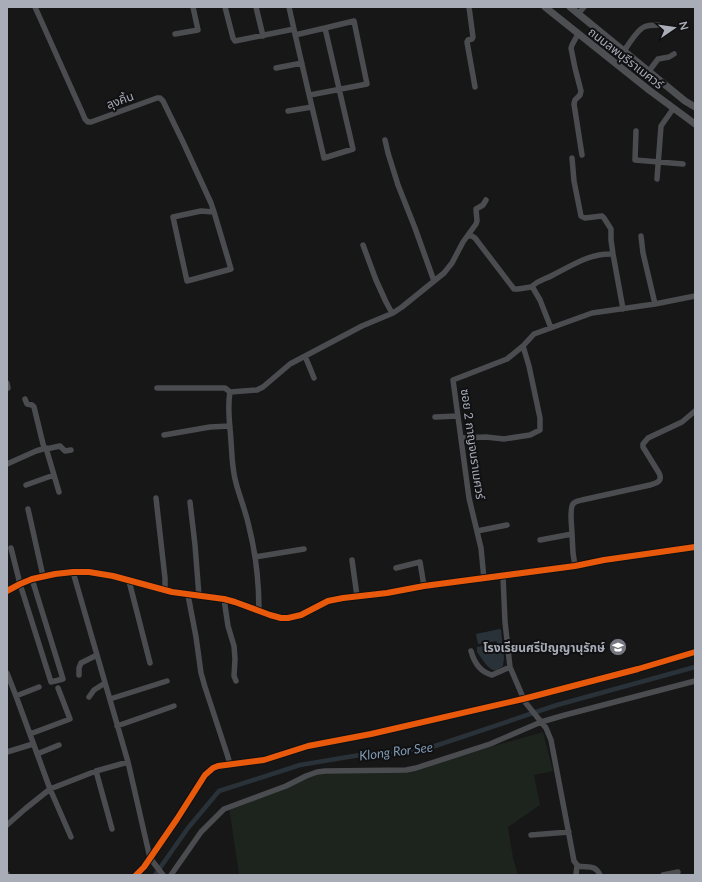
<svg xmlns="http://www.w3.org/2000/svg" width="702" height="882" viewBox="0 0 702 882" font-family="Lato,'Noto Sans Thai',sans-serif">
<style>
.green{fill:#1d241e}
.water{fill:#2a3239}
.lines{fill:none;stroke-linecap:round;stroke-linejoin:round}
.canal{stroke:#2a3239;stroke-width:4.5}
.minor{stroke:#4b4c50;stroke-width:5.5}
.major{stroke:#4d4f52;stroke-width:7}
.cycleway-casing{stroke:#111113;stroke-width:8}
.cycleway{stroke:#e8590c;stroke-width:6}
.labels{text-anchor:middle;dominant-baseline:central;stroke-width:4;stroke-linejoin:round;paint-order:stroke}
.street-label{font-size:12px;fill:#a8adb8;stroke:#111113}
.poi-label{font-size:12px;font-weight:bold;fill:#a8adb8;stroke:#111113;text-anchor:end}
.water-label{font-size:13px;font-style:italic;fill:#7f9bb3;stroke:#111113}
</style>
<rect width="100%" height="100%" fill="#171717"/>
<!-- green -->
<path class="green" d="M543,732L553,771L534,775L540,805L508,827L513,858L518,875H239L229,807L325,771L416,768Z"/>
<!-- water -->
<path class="water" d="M500,629L501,630L504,658L503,666C501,667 499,669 497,670C490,673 481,657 477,652V647L496,644L497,641L478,644L476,634Z"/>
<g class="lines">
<!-- canal -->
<path class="canal" d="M155,875L188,828L219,791L300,765L360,755L432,747L557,705L695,667"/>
<!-- minor -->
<path class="minor" d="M35,7L82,112L85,119L88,122H91L157,98H160L163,101L183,142L211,203L214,212L231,269L187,281L173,217L201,211L214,212
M225,7L233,38L235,41L294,29
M256,7L263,36
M289,7C300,57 312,107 324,158L353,149L325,28L295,35
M469,7L473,37L472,39L468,40L467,42L475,87
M578,14L584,7
M175,34L198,30L193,7
M578,34L572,45L571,48L575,68L581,91L580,95L575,100L574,104L582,155
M624,51C629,44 637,30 644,27C648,25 653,25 658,25
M276,68L302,63
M649,71L658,59L669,57L674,54
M310,95L367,84L354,21L325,28
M288,111L312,107
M636,131L635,160L683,164
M385,140L388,153L398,185L415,228L434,281
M572,158L574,181L581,216L585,218L602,216L604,218L611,229V240L613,254L623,309
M657,179L661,126L673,109
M468,236H472L475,238L514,289H518L531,287L533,288L540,300L551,328
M641,236L643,253L655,304
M363,245L376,280L386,302L392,313
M531,287C540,279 544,280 553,275C573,265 590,253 613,254
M305,356L314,378
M7,383L8,388
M157,388H225L230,392
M25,399L27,404L32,405L34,407L44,448
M435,417L458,416
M164,435L210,427L230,426
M461,438L486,437L504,439L530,435L540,430V418L529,366L523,346
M46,449L60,446L65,451L71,450
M7,464L36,451L46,448L59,492
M26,485L54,475
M156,498L165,578V591
M190,502L195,545L199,596
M28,509L43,576
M477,531L507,525
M572,534C572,527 569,509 573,504C575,501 579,501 582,500L650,485C657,483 663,481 659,473L643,447V444L648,438L682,422L695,411
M540,540L572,534L573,553L575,566
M11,548L20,584L51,682L63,679L32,579
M255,557L304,549
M352,560L357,596
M396,568L420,562L424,586
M73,572L128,762L150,858L163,875
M503,576L505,622L510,667L525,702L546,728L551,740L574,861L578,866C588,868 595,864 600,875
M484,579L481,548L469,498L453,380L507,359L523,346L534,334L592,313L655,304L695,296
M129,581L150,663
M7,591L20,584L32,579L55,574L73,572H89L113,576L172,592L224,599L235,602L270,615L281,618H288L301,615L328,601L343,598L387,593L424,586L575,566L604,560L695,547
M188,595L196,637L201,673L205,687L227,754L230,764
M224,599L228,626L234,646L235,659L234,676L236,681
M259,612C259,583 256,554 249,527C246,512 240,498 236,483C232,469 232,455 231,441C230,425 227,408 230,392L257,390L263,387L290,364L362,326L393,313L402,307L444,273L452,263L463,242L476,224L477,221L476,209L483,205L486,200
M471,651C474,662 480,672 492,675L510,667
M7,673L16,696L50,789L71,837
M79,675V668L81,663L97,655
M16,696L39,687
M89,697L94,690L105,683
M110,699L167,681
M117,726L174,706
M30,734L70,719L58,688
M7,752L33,744
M37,754L59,745
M96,771L112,829
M7,825L25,809L50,789L96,771L128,762
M531,835L569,832
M7,874V875
M136,875L144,867L177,819L205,775L213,768L218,766L264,760L308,746L371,734L523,699L638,669L695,652
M171,875L201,832L224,809L286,786L306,776L317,772L325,771L406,770L416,768L490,744L541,722L565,715L695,681
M576,875L577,865
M663,875L678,872"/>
<!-- major -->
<path class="major" d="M545,7L649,90L695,124
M570,7L685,101L695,107"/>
<defs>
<path id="cycleway" d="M7,591L20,584L32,579L55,574L73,572H89L113,576L172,592L224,599L235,602L270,615L281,618H288L301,615L328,601L343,598L387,593L424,586L575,566L604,560L695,547
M136,875L144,867L177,819L205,775L213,768L218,766L264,760L308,746L371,734L523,699L638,669L695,652"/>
</defs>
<!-- cycleway casing -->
<use href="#cycleway" class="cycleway-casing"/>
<!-- cycleway -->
<use href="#cycleway" class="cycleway"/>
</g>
<!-- icons -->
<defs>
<symbol id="school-disc" viewBox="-11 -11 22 22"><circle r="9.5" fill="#757880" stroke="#111113"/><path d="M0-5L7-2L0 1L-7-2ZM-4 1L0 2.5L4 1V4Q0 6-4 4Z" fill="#fff"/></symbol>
</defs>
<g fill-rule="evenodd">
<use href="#school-disc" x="608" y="637" width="20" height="20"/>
</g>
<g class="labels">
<!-- street labels -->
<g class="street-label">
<text transform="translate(626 58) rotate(38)">ถนนลพบุรีราเมศวร์</text>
<text transform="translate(120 100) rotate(-20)">ลุงคิ้น</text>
<text transform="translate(473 444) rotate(82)">ซอย 2 กาญจนราเมศวร์</text>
</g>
<!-- poi labels -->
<g class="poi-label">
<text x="605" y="647">โรงเรียนศรีปัญญานุรักษ์</text>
</g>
<!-- water labels -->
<g class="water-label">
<text transform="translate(396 751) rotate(-7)">Klong Ror See</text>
</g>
</g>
<!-- border -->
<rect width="702" height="882" fill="none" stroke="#a8adb8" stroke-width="16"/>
<!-- north arrow -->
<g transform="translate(674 28) rotate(77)" stroke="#111113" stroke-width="3" paint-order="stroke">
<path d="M0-3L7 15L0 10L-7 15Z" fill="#a8adb8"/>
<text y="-6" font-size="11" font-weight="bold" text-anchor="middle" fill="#a8adb8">N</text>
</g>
</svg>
